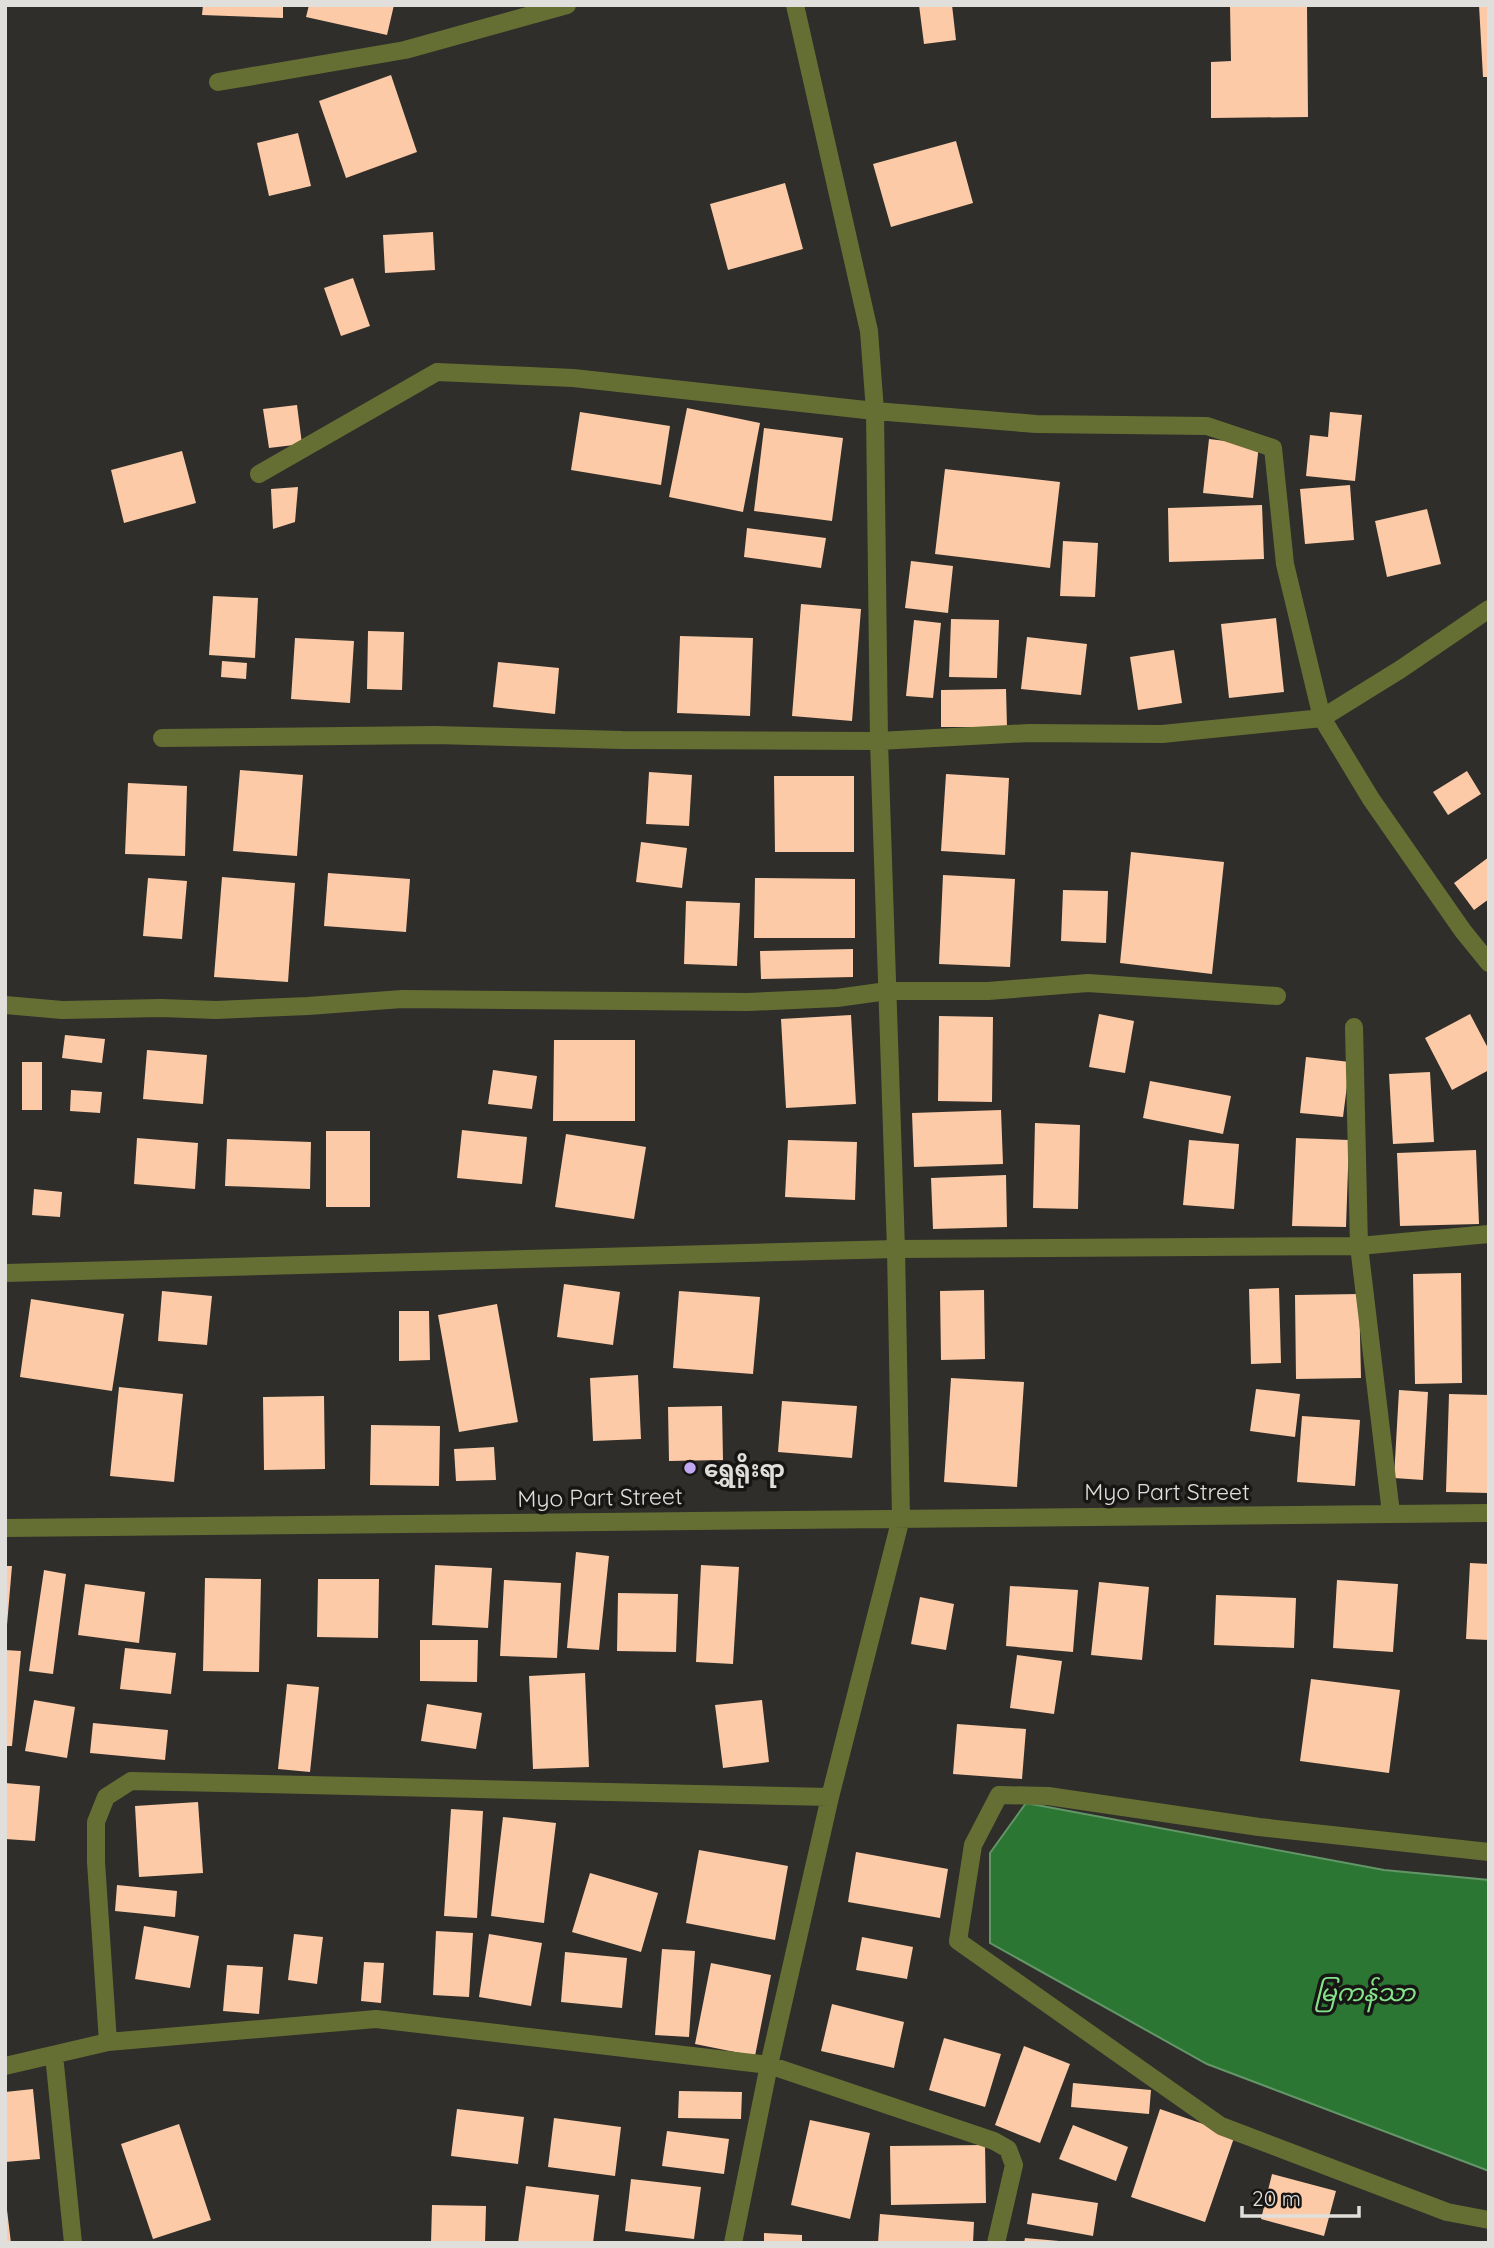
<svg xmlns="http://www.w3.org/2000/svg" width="1494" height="2248" viewBox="0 0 1494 2248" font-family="Quicksand,'Noto Sans Myanmar',sans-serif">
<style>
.water{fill:#2c7634;stroke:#629666;stroke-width:2}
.building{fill:#fccaa6}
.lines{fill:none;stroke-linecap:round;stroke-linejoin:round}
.minor{stroke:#666f33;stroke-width:18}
.poi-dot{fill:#c1a8f3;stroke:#171614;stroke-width:2.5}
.labels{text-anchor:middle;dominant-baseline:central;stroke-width:7;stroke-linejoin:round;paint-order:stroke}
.poi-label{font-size:23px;font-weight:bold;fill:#e0dfdc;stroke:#171614;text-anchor:start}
.street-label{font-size:23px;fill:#e0dfdc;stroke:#171614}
.water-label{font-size:24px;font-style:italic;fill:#84e48a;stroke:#171614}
</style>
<rect width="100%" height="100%" fill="#2f2e2a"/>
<!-- water -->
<path class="water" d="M1026,1803L1384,1870L1489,1880V2171L1207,2064L990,1943V1853Z"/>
<!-- building -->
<path class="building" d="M203,5H283V18L202,15Z
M309,5H394L387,35L306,17Z
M919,5H952L956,40L924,44Z
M1230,5H1307L1308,117L1211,118V62L1231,61Z
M1479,5H1489V77H1483Z
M391,75L417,152L346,178L319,101Z
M298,133L311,186L269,196L257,143Z
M956,141L973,203L891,227L873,164Z
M785,183L803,249L728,270L710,204Z
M433,232L435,270L385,273L383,235Z
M353,278L370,326L341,336L324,288Z
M297,405L302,444L269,448L263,409Z
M687,408L760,423L743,512L669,497Z
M580,412L670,426L661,485L571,470Z
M1330,412L1362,415L1355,481L1306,476L1310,435L1328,437Z
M764,428L843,438L832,521L754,511Z
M1209,439L1259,445L1253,498L1203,493Z
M182,451L196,503L124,523L111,470Z
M945,469L1060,482L1050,568L935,554Z
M1350,485L1354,540L1305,544L1300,489Z
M298,487L295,522L273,529L271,489Z
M1262,505L1264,559L1169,562L1168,508Z
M1427,509L1441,564L1387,577L1375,521Z
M747,528L826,538L821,568L744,557Z
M1063,541L1098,543L1095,597L1060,596Z
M911,561L953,566L948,613L905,608Z
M213,596L258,598L255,658L209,655Z
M801,604L861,609L852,721L792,716Z
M1276,618L1284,692L1229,698L1221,624Z
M951,619L999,620L997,678L949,677Z
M914,620L941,623L933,698L906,696Z
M368,631L404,632L402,690L367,689Z
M680,636L753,638L750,716L677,713Z
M1027,637L1087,644L1081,695L1021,689Z
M295,638L354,641L350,703L291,699Z
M1174,650L1182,703L1138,710L1130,657Z
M222,661L247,663L246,679L221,677Z
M498,662L559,668L555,714L493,707Z
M1006,689L1007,727H941V690Z
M240,770L303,775L297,856L233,851Z
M1467,771L1481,794L1448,815L1433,792Z
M649,772L692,775L689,826L646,824Z
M946,774L1009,778L1005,855L941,851Z
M774,776H854V852H775Z
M128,783L187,786L185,856L125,854Z
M641,842L687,848L682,888L636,882Z
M1131,852L1224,862L1212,974L1120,963Z
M1489,857V899L1474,910L1454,883Z
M328,873L410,879L406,932L324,926Z
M943,875L1015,879L1010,967L939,964Z
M222,877L295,883L288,982L214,977Z
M148,878L187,881L182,939L143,936Z
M755,878L855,879V938H754Z
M1063,890L1108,891L1106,943L1061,941Z
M686,901L740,903L737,966L684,964Z
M853,949V977L761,979L760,951Z
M1099,1014L1134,1021L1125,1073L1089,1067Z
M1470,1014L1489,1050V1070L1452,1090L1425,1038Z
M851,1015L856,1104L786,1108L781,1019Z
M939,1016L993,1017L992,1102L938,1101Z
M65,1035L105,1039L102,1063L62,1058Z
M554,1040H635V1121H553Z
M147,1050L207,1055L203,1104L143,1099Z
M1306,1057L1350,1062L1343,1117L1300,1113Z
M22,1062H42V1110H22Z
M493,1070L537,1076L532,1109L488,1104Z
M1430,1072L1434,1142L1393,1144L1389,1074Z
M1150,1081L1231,1096L1223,1134L1143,1118Z
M71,1090L102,1092L100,1113L70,1111Z
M1001,1110L1003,1164L914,1167L912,1113Z
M1035,1123L1080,1125L1078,1209L1033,1208Z
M462,1130L527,1137L522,1184L457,1178Z
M326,1131H370V1207H326Z
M566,1134L646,1147L634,1219L555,1207Z
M137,1138L198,1143L195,1189L134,1184Z
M1296,1138L1349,1140L1346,1227L1292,1226Z
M227,1139L311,1142L310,1189L225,1186Z
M788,1140L857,1142L855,1200L785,1197Z
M1189,1140L1239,1144L1234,1209L1183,1205Z
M1476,1150L1479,1224L1400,1226L1397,1153Z
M1006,1175L1007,1227L933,1229L931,1178Z
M34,1189L62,1192L60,1217L32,1215Z
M1461,1273L1462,1383L1415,1384L1413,1274Z
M564,1284L620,1292L613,1345L557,1337Z
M1279,1288L1281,1363L1251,1364L1249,1289Z
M984,1290L985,1359L941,1360L940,1291Z
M162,1291L212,1296L207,1345L158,1341Z
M679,1291L760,1297L753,1374L673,1368Z
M1359,1294L1361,1378L1296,1379L1295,1295Z
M31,1299L124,1314L112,1391L20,1377Z
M497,1304L518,1422L459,1432L438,1315Z
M399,1311H429L430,1360L399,1361Z
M638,1375L641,1439L593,1441L590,1378Z
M951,1378L1024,1382L1017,1487L944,1482Z
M119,1387L183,1394L174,1482L110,1476Z
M1256,1389L1300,1394L1295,1437L1250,1431Z
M1399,1390L1428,1392L1423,1480L1394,1478Z
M1449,1394L1489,1395V1493L1446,1492Z
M324,1396L325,1469L264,1470L263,1397Z
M782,1401L857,1406L852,1458L778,1452Z
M722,1406L723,1460L669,1461L668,1407Z
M1302,1416L1360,1420L1355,1486L1297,1482Z
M371,1425L440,1426L439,1486L370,1485Z
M494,1447L496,1480L456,1481L454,1449Z
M576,1552L609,1556L599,1650L567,1648Z
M1470,1563L1489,1564V1640L1466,1639Z
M435,1565L492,1568L488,1628L432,1625Z
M701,1565L739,1567L733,1664L696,1662Z
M5,1566H12L7,1625H5Z
M44,1570L66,1574L53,1674L29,1671Z
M205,1578L261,1579L259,1672L203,1671Z
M318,1579H379L378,1638L317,1637Z
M504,1580L561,1583L557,1658L500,1656Z
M1337,1580L1398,1584L1393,1652L1333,1648Z
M1099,1582L1149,1587L1142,1660L1091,1655Z
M85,1584L145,1592L139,1643L78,1635Z
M1010,1586L1078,1590L1073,1652L1006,1646Z
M618,1593L678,1594L676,1652L617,1651Z
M1216,1595L1296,1598L1294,1648L1214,1645Z
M920,1597L954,1604L946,1650L911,1644Z
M420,1640H478L477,1682L420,1681Z
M125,1648L176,1653L171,1694L120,1689Z
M5,1650L21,1651L12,1746H5Z
M1017,1655L1062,1661L1054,1714L1010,1708Z
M585,1673L589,1767L533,1769L529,1676Z
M1311,1679L1400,1690L1389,1773L1300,1761Z
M287,1684L319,1687L310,1772L278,1769Z
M34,1700L75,1707L67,1758L25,1751Z
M762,1700L769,1762L723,1768L715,1705Z
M427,1704L482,1713L476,1749L421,1741Z
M93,1723L168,1730L165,1760L90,1753Z
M957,1724L1026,1729L1022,1779L953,1774Z
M5,1783L40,1786L35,1841L5,1839Z
M198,1802L203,1873L139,1877L135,1806Z
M451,1809L483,1811L477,1918L444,1916Z
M503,1817L556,1823L544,1923L491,1916Z
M699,1850L788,1866L775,1940L686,1923Z
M856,1852L948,1869L940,1918L848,1902Z
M590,1873L658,1893L641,1952L572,1932Z
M117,1885L177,1891L175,1917L115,1911Z
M144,1926L199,1936L190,1988L135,1979Z
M436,1931L473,1933L469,1997L433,1995Z
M294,1934L323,1937L317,1984L288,1980Z
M489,1934L542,1943L531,2006L479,1997Z
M862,1937L913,1947L907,1979L856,1970Z
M662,1949L695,1951L689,2037L655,2035Z
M565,1952L627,1958L622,2008L561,2002Z
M364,1962L384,1963L381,2003L361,2001Z
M711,1963L771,1975L755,2056L695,2044Z
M227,1965L263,1967L259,2014L223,2011Z
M832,2004L904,2022L894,2068L821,2051Z
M944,2038L1001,2054L985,2107L929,2090Z
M1024,2046L1070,2064L1040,2143L995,2125Z
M1073,2083L1151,2090L1149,2114L1071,2107Z
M33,2089L40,2159L5,2162V2092Z
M679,2091L742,2092L741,2119L678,2118Z
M457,2109L524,2117L518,2164L451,2156Z
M1160,2109L1235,2135L1205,2222L1131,2197Z
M554,2118L621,2127L615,2176L548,2167Z
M810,2120L870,2133L850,2219L791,2205Z
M179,2124L211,2220L153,2239L121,2144Z
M1073,2125L1128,2147L1116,2181L1059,2159Z
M667,2131L729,2139L724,2174L662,2166Z
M985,2145L986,2203L891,2205L890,2146Z
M1272,2174L1336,2191L1324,2236L1261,2219Z
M631,2179L701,2187L694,2239L625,2231Z
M526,2186L599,2195L593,2243H518Z
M1032,2193L1098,2203L1093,2236L1027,2224Z
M432,2205L486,2206L485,2243H431Z
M5,2210H7L11,2243H5Z
M880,2214L974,2222L973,2243H878Z
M764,2233L802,2235V2243H764Z
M1025,2238L1059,2241V2243H1024Z"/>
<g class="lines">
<!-- minor -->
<path class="minor" d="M218,82L405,50L567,5
M259,474L437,372L573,378L875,411L1036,424L1207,426L1273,448L1285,564L1322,718L1371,799L1463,931L1489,963
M162,738L435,735L622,740L879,741L1029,733L1162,734L1322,718L1401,669L1489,609
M5,1005L62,1010L161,1008L216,1010L308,1006L402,999L748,1002L837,998L887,991H988L1088,983L1277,996
M5,1273L896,1249L1359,1246L1354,1027
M1391,1513L1359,1246L1489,1234
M5,1528L1489,1513
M1489,1852L1259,1827L1048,1796L999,1795L973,1845L958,1941L1221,2126L1447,2212L1489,2220
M108,2042L96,1862V1822L106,1797L131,1781L830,1797
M54,2055L73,2243
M5,2066L108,2042L376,2019L769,2065L994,2141L1008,2149L1014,2165L996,2243
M733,2243L769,2065L830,1797L901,1518L896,1249L879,741L875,411L869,331L795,5"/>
</g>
<!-- markers -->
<circle class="poi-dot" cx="690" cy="1468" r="7"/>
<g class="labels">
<!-- poi labels -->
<g class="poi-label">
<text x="704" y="1468">ရွှေရိုးရာ</text>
</g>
<!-- street labels -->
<g class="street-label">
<text x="1167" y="1491">Myo Part Street</text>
<text transform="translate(600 1497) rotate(-1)">Myo Part Street</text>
</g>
<!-- water labels -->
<g class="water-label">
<text x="1365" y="1992">မြကန်သာ</text>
</g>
</g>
<!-- border -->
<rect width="1494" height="2248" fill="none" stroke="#e0dfdc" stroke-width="14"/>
<!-- scale -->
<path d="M1242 2206v10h117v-10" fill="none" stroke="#e0dfdc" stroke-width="3.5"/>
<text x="1252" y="2206" font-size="21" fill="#e0dfdc" stroke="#171614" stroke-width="5" paint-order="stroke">20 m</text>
</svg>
